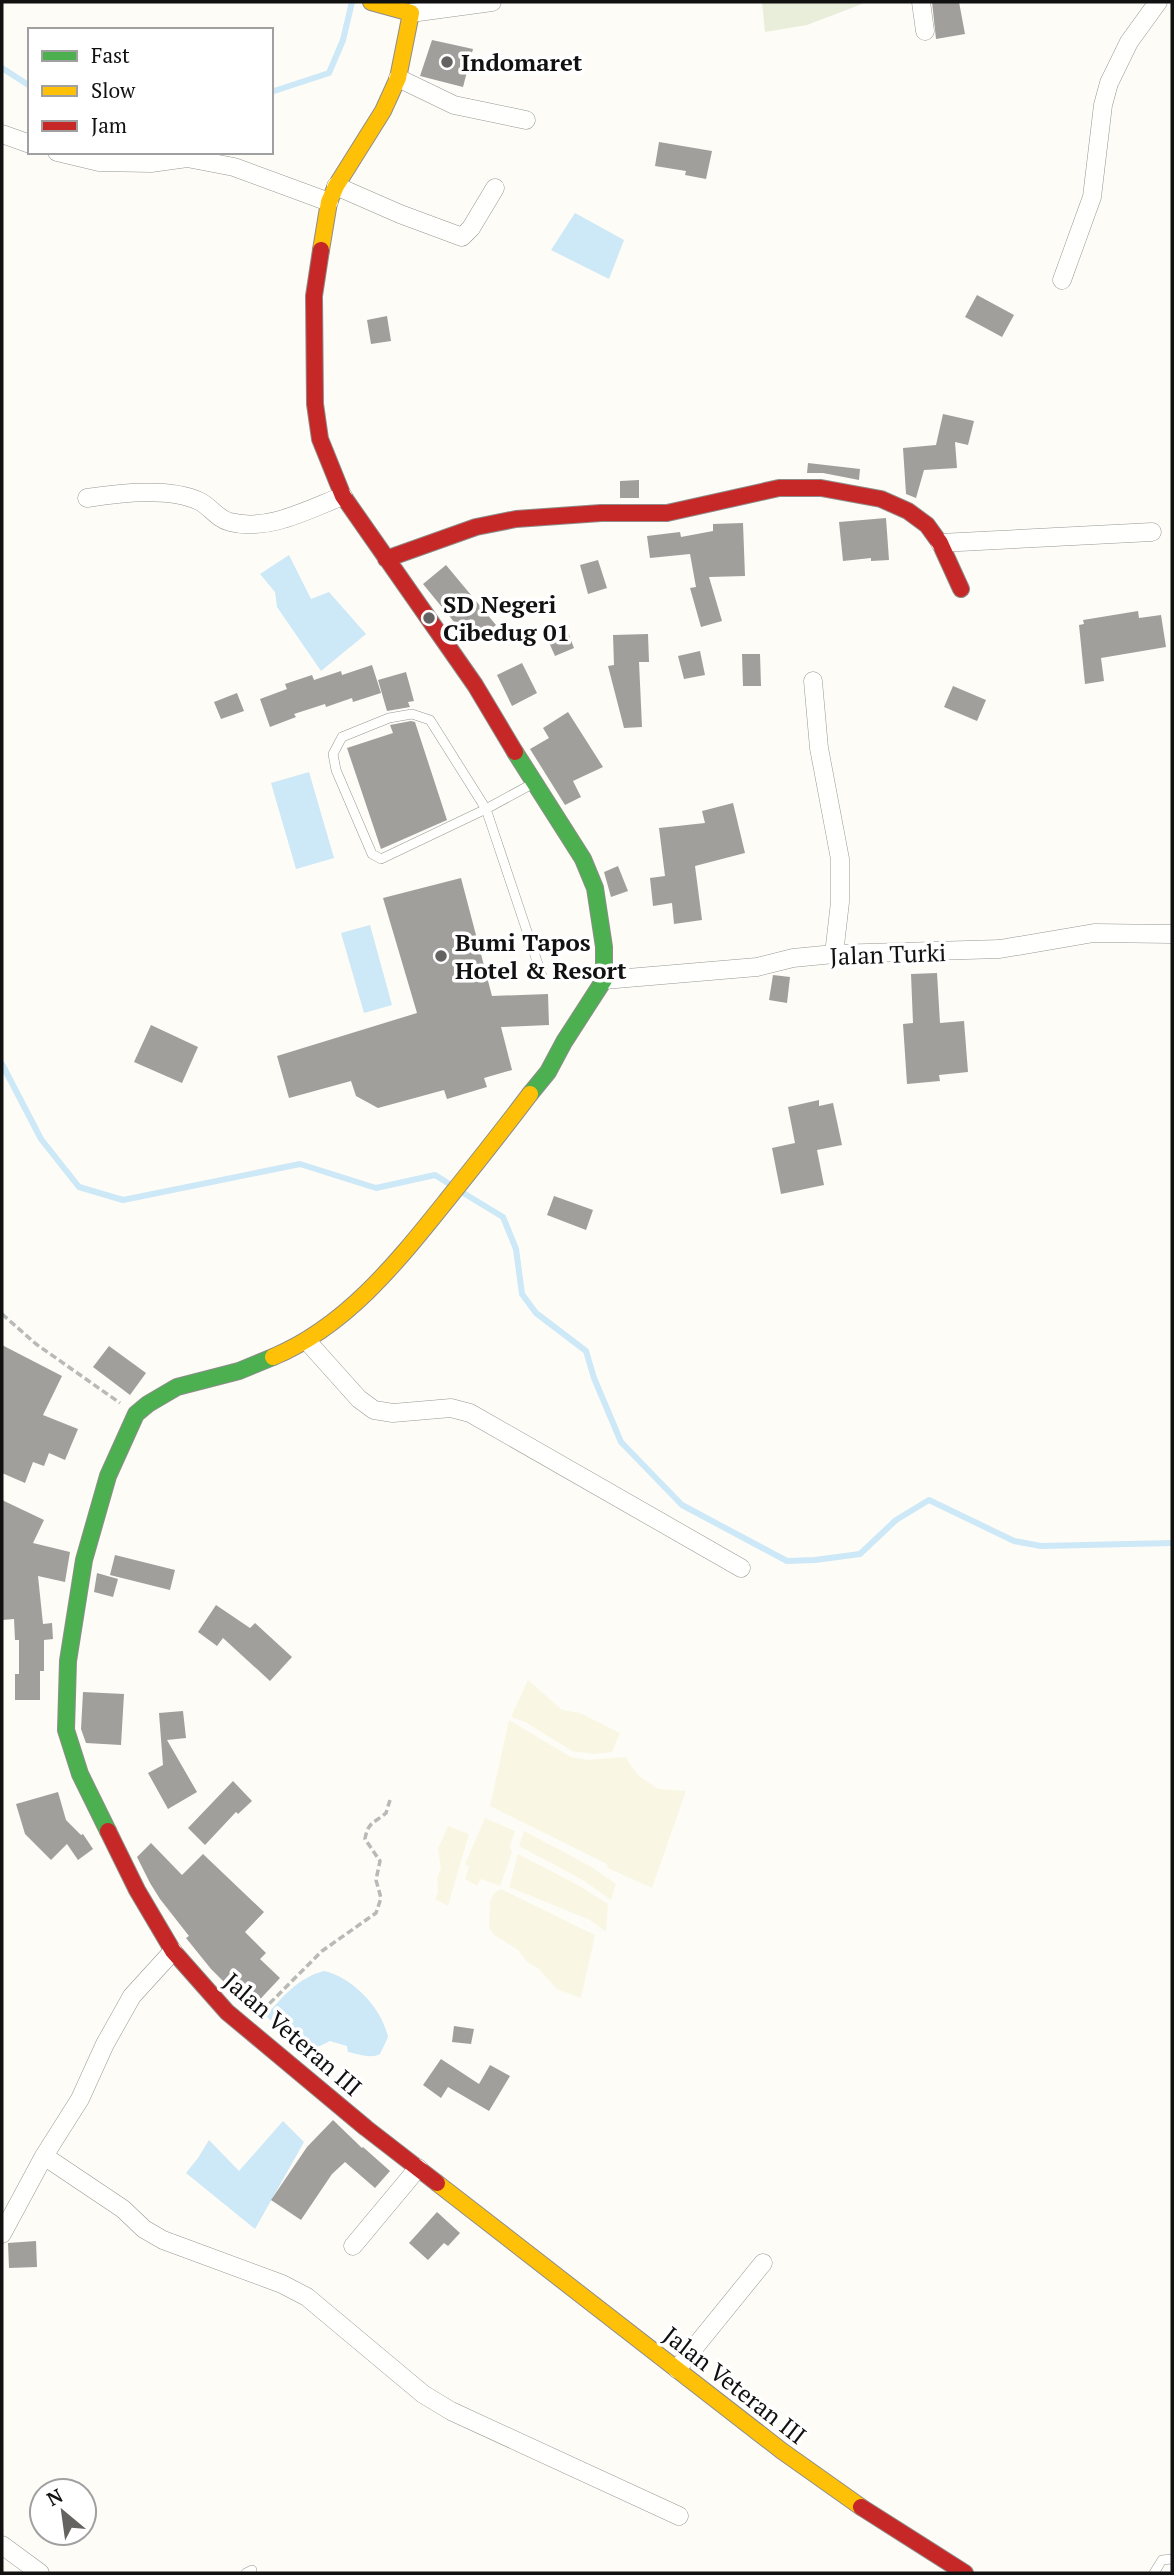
<svg xmlns="http://www.w3.org/2000/svg" width="1174" height="2575" viewBox="0 0 1174 2575" font-family="'PT Serif',serif">
<style>
.farmland{fill:#f9f7e4}
.cemetery{fill:#e9eedb}
.water{fill:#cde8f7}
.lines{fill:none;stroke-linecap:round;stroke-linejoin:round}
.stream{stroke:#cde8f7;stroke-width:6}
.building{fill:#a19f9c}
.lane-casing{stroke:#979795;stroke-width:10}
.street-casing{stroke:#979795;stroke-width:19}
.fast-casing{stroke:#8e8d8b;stroke-width:18}
.slow-casing{stroke:#8e8d8b;stroke-width:18}
.jam-casing{stroke:#8e8d8b;stroke-width:18}
.path{stroke:#b9b9b8;stroke-width:3.5;stroke-dasharray:7 3.5;stroke-linecap:butt}
.lane{stroke:#fffffe;stroke-width:9}
.street{stroke:#fffffe;stroke-width:18}
.fast{stroke:#4caf50;stroke-width:16}
.slow{stroke:#ffc107;stroke-width:16}
.jam{stroke:#c62828;stroke-width:16}
.poi-dot{fill:#646362;stroke:#fff;stroke-width:2.5}
.labels{text-anchor:middle;dominant-baseline:central;stroke-width:7;stroke-linejoin:round;paint-order:stroke}
.poi-label{font-size:24px;font-weight:bold;fill:#111;stroke:#fff;text-anchor:start}
.street-label{font-size:24px;fill:#111;stroke:#fff}
</style>
<rect width="100%" height="100%" fill="#fdfcf7"/>
<!-- farmland -->
<path class="farmland" d="M528,1680L562,1710L580,1713L620,1733L612,1752L595,1754L572,1751L525,1722L511,1717Z
M509,1720L571,1757L587,1760L625,1757L639,1776L658,1789L686,1791L652,1888L608,1868L607,1864L490,1806Z
M485,1818L515,1831L510,1846L512,1853L500,1886L481,1879L477,1886L465,1879L469,1867L465,1864Z
M448,1826L469,1834L448,1906L435,1899L438,1892L437,1878L441,1868L438,1849Z
M524,1831L590,1866L616,1884L611,1900L583,1880L519,1846Z
M518,1854L578,1885L608,1904L606,1932L590,1920L509,1887Z
M501,1889L595,1935L581,1998L557,1989L538,1968L527,1962L518,1950L494,1935L489,1927L490,1902L494,1893Z"/>
<!-- cemetery -->
<path class="cemetery" d="M762,2H867L807,25L765,32Z"/>
<!-- water -->
<path class="water" d="M575,213L624,240L609,279L551,250Z
M289,555L311,599L329,592L366,634L321,671L277,607L275,592L260,574Z
M309,772L334,858L296,869L271,783Z
M370,925L392,1005L364,1013L341,933Z
M324,1971C352,1977 382,2008 388,2037L380,2054C371,2059 358,2054 348,2052L347,2046L330,2041L320,2046L301,2048L266,2016C283,1996 298,1978 324,1971Z
M283,2121L304,2142L255,2229L186,2173L198,2158L209,2140L239,2171Z"/>
<g class="lines">
<!-- stream -->
<path class="stream" d="M2,68L30,86
M271,92L329,73L343,40L352,2
M2,1064L41,1139L79,1187L123,1200L300,1164L376,1188L435,1175L451,1185
M460,1191L503,1217L516,1249L522,1294L536,1313L586,1351L594,1378L621,1442L682,1505L787,1561L815,1560L860,1554L896,1520L929,1500L1014,1541L1041,1546L1172,1543"/>
</g>
<!-- building -->
<path class="building" d="M932,2H959L965,34L936,39Z
M432,40L473,49L463,87L420,76Z
M659,142L712,151L706,179L685,175L686,171L655,166Z
M977,295L1014,315L1002,337L965,317Z
M387,316L391,341L371,344L367,320Z
M943,414L974,421L968,445L955,442L957,468L924,470L916,498L906,494L903,448L936,445Z
M808,463L860,469L859,480L823,473H807Z
M639,480V498H620V481Z
M886,518L889,560L871,561V558L843,561L839,522Z
M743,523L745,576L709,577L722,621L701,627L690,588L696,587L690,554L650,558L647,536L680,532L681,537L713,531V524Z
M598,560L607,588L588,594L580,565Z
M446,565L496,625L472,644L423,584Z
M1138,611L1139,618L1161,615L1166,647L1101,658L1104,681L1085,684L1079,625L1084,624L1083,620Z
M567,630L574,648L555,656L547,638Z
M648,634L649,662H639L642,727L624,728L608,666L614,665L613,635Z
M700,651L705,675L684,679L678,656Z
M742,654H760L761,686H743Z
M522,663L537,693L512,706L497,675Z
M372,665L381,693L353,702L352,698L326,707L325,704L294,714L296,717L270,727L260,699L287,689L285,684L312,675L314,680L341,671L342,675Z
M406,672L414,701L408,702L410,707L387,711L378,680Z
M953,686L986,700L977,721L944,707Z
M237,693L244,711L221,719L214,702Z
M568,712L603,767L573,781L581,797L565,805L530,749L549,738L543,728Z
M411,721L415,722L447,820L381,849L347,748L393,733L390,725Z
M733,803L745,853L695,866L702,920L674,924L672,903L653,906L650,878L665,876L659,828L705,823L702,811Z
M618,866L628,891L611,897L604,872Z
M461,878L492,996L548,994L549,1025L501,1027L512,1070L484,1078L487,1087L447,1099L444,1090L378,1108L356,1096L351,1081L289,1098L277,1056L417,1013L383,898Z
M937,973L940,1023L964,1021L968,1072L939,1075L940,1081L907,1084L903,1024L913,1023L911,974Z
M773,975L790,977L787,1003L769,1000Z
M151,1025L198,1047L182,1083L134,1062Z
M819,1100V1106L833,1103L842,1145L817,1150L824,1185L781,1194L772,1148L795,1143L788,1107Z
M554,1196L593,1210L586,1230L547,1215Z
M2,1345L62,1376L43,1415L78,1429L65,1460L49,1453L44,1466L33,1462L25,1483L2,1473Z
M109,1346L146,1373L130,1395L93,1367Z
M2,1500L44,1520L33,1543L70,1552L65,1582L38,1576L43,1624L52,1623L53,1639L44,1640V1671H40V1700H15V1674H19V1640H15L14,1619L2,1620Z
M115,1555L175,1570L170,1590L110,1575Z
M97,1573L118,1579L113,1597L94,1592Z
M216,1605L250,1628L255,1623L292,1657L270,1681L223,1638L217,1646L198,1632Z
M83,1692L124,1694L121,1745L86,1743L81,1729Z
M183,1711L186,1738L167,1740L197,1792L168,1809L148,1773L163,1765L159,1713Z
M233,1781L252,1801L238,1814L236,1812L205,1845L188,1828Z
M58,1792L66,1820L81,1835L83,1834L93,1849L78,1860L67,1844L51,1860L25,1834L16,1804Z
M151,1843L182,1875L203,1854L264,1912L245,1932L266,1953L260,1959L280,1978L249,2011L231,1995L234,1992L211,1969L186,1938L189,1936L160,1899L150,1883L137,1857Z
M454,2026L474,2029L471,2044L452,2042Z
M441,2059L479,2084L490,2065L510,2076L489,2111L448,2087L441,2098L423,2085Z
M333,2120L362,2148L363,2147L390,2171L375,2188L345,2162L332,2174L301,2220L271,2200L307,2147Z
M437,2212L460,2233L448,2246L444,2243L428,2260L409,2243Z
M36,2241L37,2267L9,2268L8,2243Z"/>
<g class="lines">
<defs>
<path id="lane" d="M532,784L486,809L381,859L372,854L336,770L333,754L342,737L389,718L412,714L430,720L486,809L542,976
M246,2573L252,2570
M1154,2573L1162,2560L1172,2559"/>
<path id="street" d="M921,2L925,31
M411,13L492,2
M398,78L454,105L526,120
M2,134L30,144
M57,152L99,162L151,163L187,158L234,167L329,202
M336,186L400,214L462,237L471,228L495,188
M1062,280L1092,197L1103,105L1109,83L1129,42L1158,2
M87,498C118,493 169,487 199,501C210,506 217,519 230,522C268,532 309,509 343,496
M940,543L1152,532
M813,681L819,748L840,859V902L834,954
M604,980L757,967L793,958L834,954L1000,949L1094,933L1172,934
M307,1341L359,1399L374,1410L393,1413L451,1408L470,1413L741,1568
M44,2156L123,2209L144,2229L163,2240L282,2284L307,2297L423,2394L451,2411L679,2516
M2,2234L44,2156L80,2099L105,2044L132,1996L173,1951
M353,2246L418,2168
M677,2369L763,2263
M2,2545L40,2573"/>
<path id="fast" d="M515,752L583,859L595,888L604,947V980L564,1042L548,1072L530,1094
M108,1831L80,1774L66,1730L68,1661L84,1560L108,1476L136,1414L148,1404L177,1387L239,1371L273,1357"/>
<path id="slow" d="M321,250L329,202L336,186L383,111L398,78L411,13L371,2
M273,1357C347,1326 398,1261 447,1200C475,1165 503,1130 530,1094
M437,2183L782,2451L861,2507"/>
<path id="jam" d="M321,250L314,296L315,404L320,439L343,496L475,685L515,752
M386,559L476,527L516,519L601,513H667L779,488H821L881,499L908,511L927,525L940,543L961,589
M108,1831L137,1890L173,1951L227,2012L366,2128L437,2183
M861,2507L965,2573"/>
</defs>
<!-- lane casing -->
<use href="#lane" class="lane-casing"/>
<!-- street casing -->
<use href="#street" class="street-casing"/>
<!-- fast casing -->
<use href="#fast" class="fast-casing"/>
<!-- slow casing -->
<use href="#slow" class="slow-casing"/>
<!-- jam casing -->
<use href="#jam" class="jam-casing"/>
<!-- path -->
<path class="path" d="M2,1314L36,1344L120,1403
M262,2011L322,1951L376,1913L381,1898L376,1880L380,1861L365,1839C368,1821 375,1823 386,1813L390,1800"/>
<!-- lane -->
<use href="#lane" class="lane"/>
<!-- street -->
<use href="#street" class="street"/>
<!-- fast -->
<use href="#fast" class="fast"/>
<!-- slow -->
<use href="#slow" class="slow"/>
<!-- jam -->
<use href="#jam" class="jam"/>
</g>
<!-- markers -->
<g class="poi-dot">
<circle cx="447" cy="62" r="7"/>
<circle cx="429" cy="618" r="7"/>
<circle cx="441" cy="956" r="7"/>
</g>
<g class="labels">
<!-- poi labels -->
<g class="poi-label">
<text x="461" y="62">Indomaret</text>
<text x="443" y="604">SD Negeri<tspan x="443" dy="28">Cibedug 01</tspan></text>
<text x="455" y="942">Bumi Tapos<tspan x="455" dy="28">Hotel &amp; Resort</tspan></text>
</g>
<!-- street labels -->
<g class="street-label">
<text transform="translate(888 954) rotate(-2)">Jalan Turki</text>
<text transform="translate(293 2034) rotate(41)">Jalan Veteran III</text>
<text transform="translate(735 2385) rotate(38)">Jalan Veteran III</text>
</g>
</g>
<!-- border -->
<rect width="1174" height="2575" fill="none" stroke="#111111" stroke-width="7"/>
<!-- legend -->
<rect x="28" y="28" width="245" height="126" fill="#ffffff" stroke="#a0a0a0" stroke-width="2"/>
<rect x="42" y="51" width="35" height="10" fill="#4caf50" stroke="#a0a0a0" stroke-width="2"/>
<text x="91" y="63" font-size="21" fill="#111111">Fast</text>
<rect x="42" y="86" width="35" height="10" fill="#ffc107" stroke="#a0a0a0" stroke-width="2"/>
<text x="91" y="98" font-size="21" fill="#111111">Slow</text>
<rect x="42" y="121" width="35" height="10" fill="#c62828" stroke="#a0a0a0" stroke-width="2"/>
<text x="91" y="133" font-size="21" fill="#111111">Jam</text>
<!-- north arrow -->
<g transform="translate(63 2512) rotate(331)"><circle r="33" fill="#ffffff" stroke="#a0a0a0" stroke-width="2"/>
<path d="M0-5L12 26L0 18L-12 26Z" fill="#646362"/>
<text y="-10" font-size="19" font-weight="bold" text-anchor="middle" fill="#111111">N</text>
</g>
</svg>
